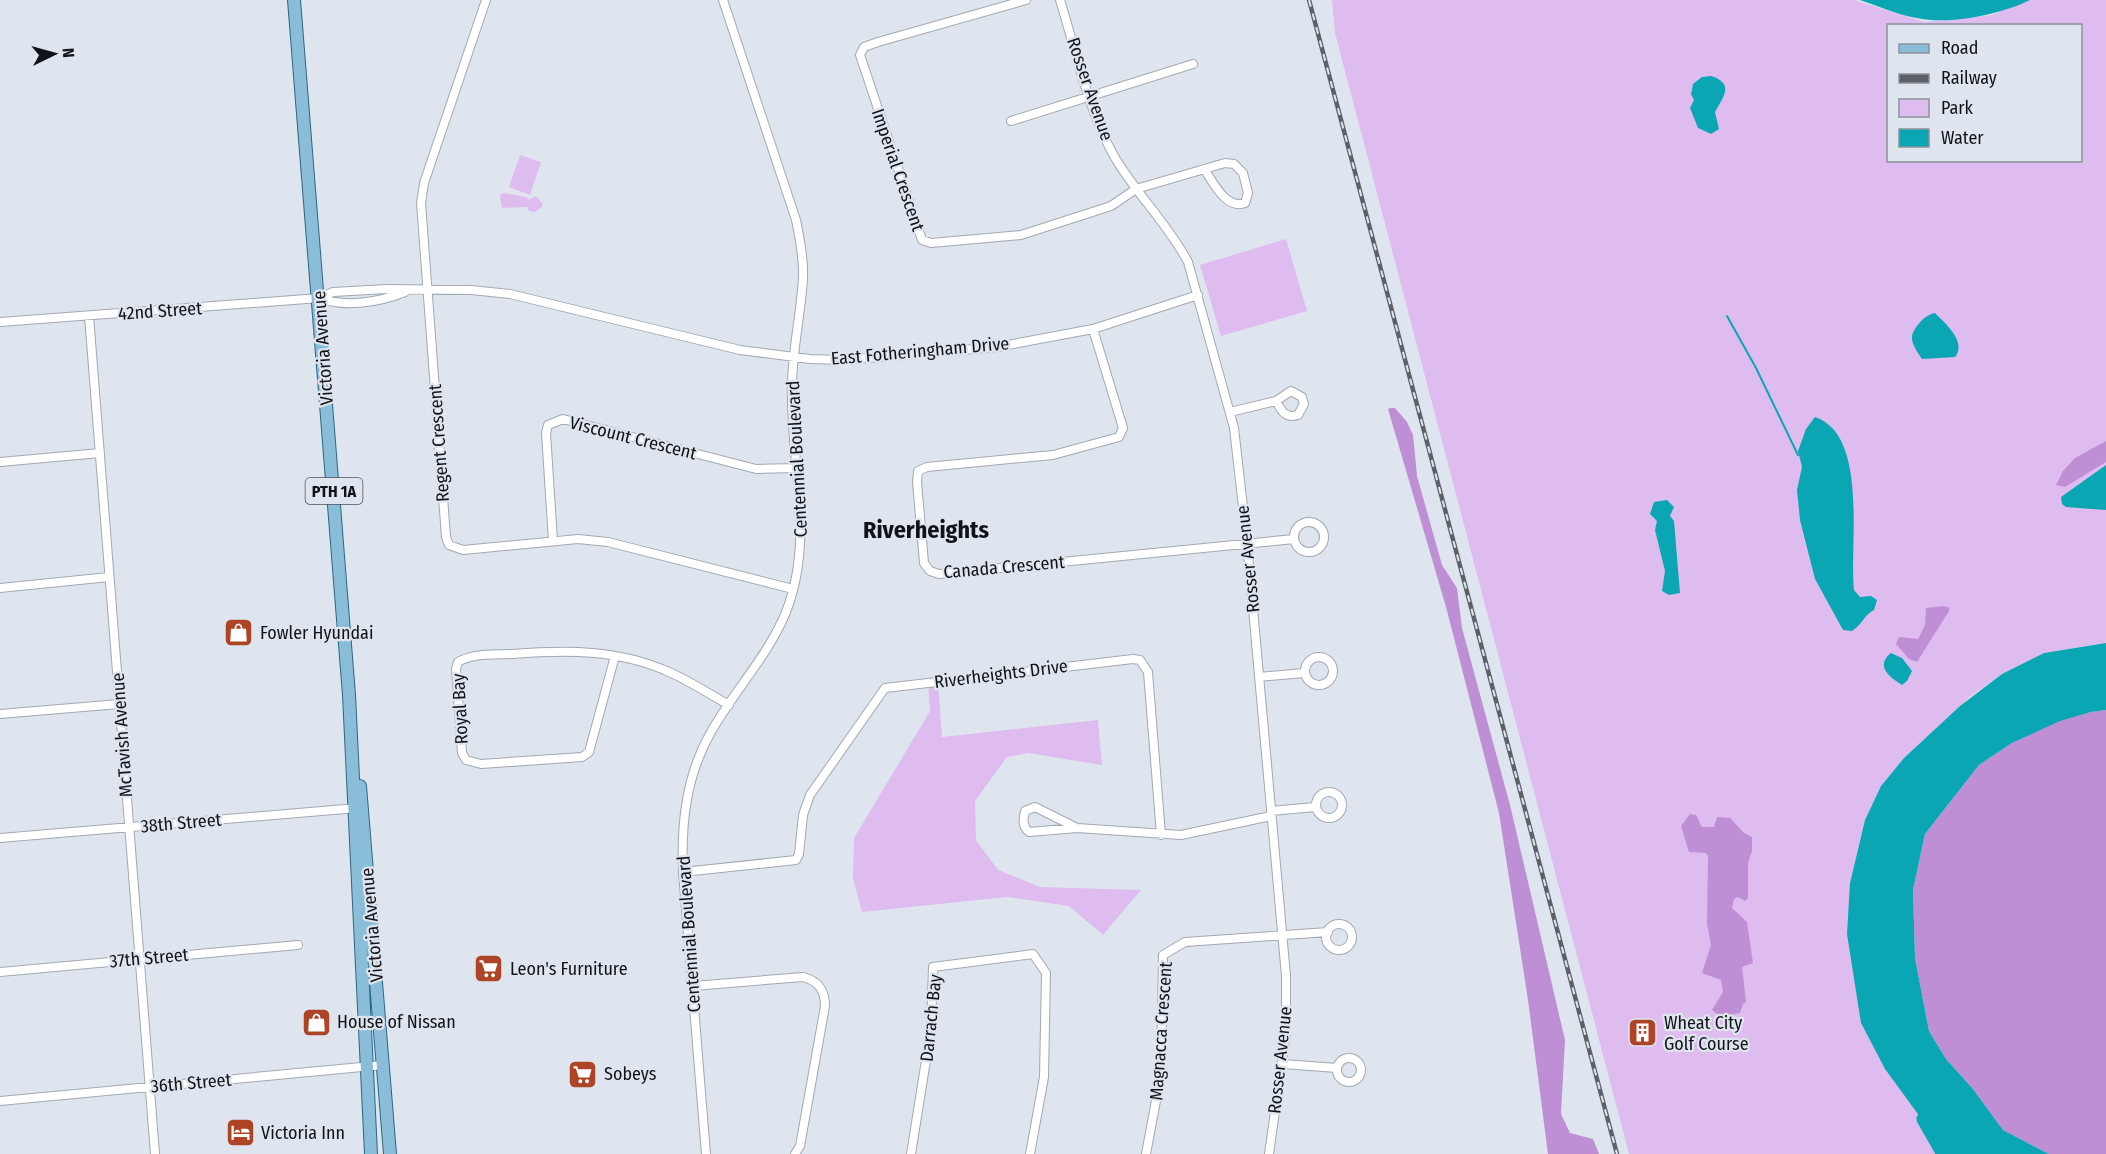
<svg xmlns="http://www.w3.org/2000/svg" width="2106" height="1154" viewBox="0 0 2106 1154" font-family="'Fira Sans Condensed',sans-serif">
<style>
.green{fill:#debcef;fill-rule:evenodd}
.forest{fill:#bf8fd5}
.water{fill:#0aa6b4}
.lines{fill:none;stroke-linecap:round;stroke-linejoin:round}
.stream{stroke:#0aa6b4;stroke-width:2}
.river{stroke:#0aa6b4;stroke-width:15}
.street-casing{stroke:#a3a8b1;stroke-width:10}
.primary-casing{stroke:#2d6684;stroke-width:14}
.street{stroke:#fff;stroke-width:8}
.primary{stroke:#8abed8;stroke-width:12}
.rail-casing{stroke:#5d6167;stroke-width:4.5}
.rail{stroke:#dfe5ef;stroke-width:2;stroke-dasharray:7;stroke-linecap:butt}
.labels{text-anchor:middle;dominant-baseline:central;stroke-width:4.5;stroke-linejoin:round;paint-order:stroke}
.shield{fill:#dfe5ef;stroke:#4f5258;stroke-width:1.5}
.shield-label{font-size:16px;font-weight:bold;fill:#111317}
.street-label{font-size:18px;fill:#111317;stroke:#dfe5ef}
.poi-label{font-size:18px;fill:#111317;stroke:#dfe5ef;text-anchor:start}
.district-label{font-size:24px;font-weight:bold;fill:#111317;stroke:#dfe5ef}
</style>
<rect width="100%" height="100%" fill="#dfe5ef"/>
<!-- green -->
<path class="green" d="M1332,0H1854L1925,22L1991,15L2030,0H2106V643L2044,653L2002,674L1971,696L1904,758L1881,786L1865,820L1850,883L1861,1023L1885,1069L1947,1154H1629L1335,33ZM1888,26H2080V160H1888Z
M520,155L541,162L530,195L509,187Z
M503,193L526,197L529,200L536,196L543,204L541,208L535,212L529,211L527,207L502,208L500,195Z
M1286,239L1307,311L1221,336L1200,265Z
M938,682L942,737L1098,720L1102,765L1028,753L1007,757L975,801L976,840L998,870L1040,887L1141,890L1103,935L1069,906L1007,897L862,912L853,878L854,838L930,711L928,683Z"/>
<!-- forest -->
<path class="forest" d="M1390,408H1395L1407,422L1413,435L1417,476L1442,565L1457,588L1462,628L1510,805L1565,1040L1561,1114L1570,1133L1593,1139L1599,1154H1548L1528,1000L1499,813L1446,607L1388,409Z
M2106,441V462L2065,487L2056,485L2063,471L2075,458Z
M1942,606L1949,607V611L1917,662L1909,659L1896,644L1899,637L1918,639L1925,625L1926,608Z
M2106,710V1154H2049L2003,1130L1973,1089L1946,1059L1929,1031L1915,958L1913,890L1925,834L1979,765L2012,743L2060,720L2091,712Z
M1690,814L1696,815L1702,827H1714L1717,817L1730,818L1744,833L1752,837V851L1748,863V898L1745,901L1738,897L1734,899L1732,908L1747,922L1753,963L1742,967L1746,1002L1743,1004L1740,1013L1734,1014L1727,1022L1712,1010L1723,992L1721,980L1702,973L1711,945L1707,924L1708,856L1706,853L1689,852L1681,826Z"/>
<!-- water -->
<path class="water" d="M1860,0H2030C2002,14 1953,24 1922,19C1900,16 1881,7 1860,0Z
M1711,76C1736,84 1722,98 1715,112L1719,129L1711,134L1698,128L1690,108L1694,100L1691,94L1693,84L1702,77Z
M1935,313C1946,324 1967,342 1955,357L1922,359C1918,353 1911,344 1912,336C1914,327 1926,314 1935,313Z
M1815,417C1869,435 1849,545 1854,590L1860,597L1871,596L1877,600L1874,610C1863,616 1863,624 1852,631L1843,630L1815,579L1800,520L1797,490L1802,467L1798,451L1806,429Z
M2106,465V510L2066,507L2062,504L2061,497Z
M1667,500L1674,507L1670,516L1674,521L1680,593L1669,595L1662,591L1665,571L1655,530L1657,521L1650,514L1654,502Z
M2106,643V710L2091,712L2060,721L2012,743L1979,765L1925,834L1913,890L1915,958L1929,1031L1946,1059L1973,1089L2003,1130L2049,1154H1947L1885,1069L1861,1023L1847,934L1850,883L1865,820L1881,786L1904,758L1960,706L2002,674L2044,653Z
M1891,653L1902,658L1912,671L1907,681L1902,685C1889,677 1875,666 1891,653Z"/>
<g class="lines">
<!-- stream -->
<path class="stream" d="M1727,316L1756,368L1798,455"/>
<!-- river -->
<path class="river" d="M1924,1119L1944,1154"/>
<defs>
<path id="street" d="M486,0L424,183L421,203L446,537L449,545L463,550L578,539L608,542L793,589
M1026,0L878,42L864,47L860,55L922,240L931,243L1021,235L1111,206L1136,189L1225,163L1234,164L1243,173L1248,193L1245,203C1226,210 1214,183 1204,169
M1060,0C1076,51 1088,110 1114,156C1136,194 1168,224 1188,262L1234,428L1247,542L1286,976V1033L1269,1154
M1011,121L1193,64
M319,298C345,308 380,302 405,292
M89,316L155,1154
M0,322L319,298L333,292L387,289L471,290L510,294L740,350L810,359L843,360L997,347L1093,329L1198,295
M1093,329L1123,428L1119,437L1053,455L927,467L918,471L917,482L924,563L930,571L939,574L1294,539
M1230,412L1276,401L1291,391L1302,397L1304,404L1298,415C1285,419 1281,410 1276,401
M0,462L100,453
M1294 537a15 15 0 1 1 30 0a15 15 0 1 1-30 0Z
M553,541L546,433L548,425L563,419L756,469L798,468
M0,588L109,577
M615,656L589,752L582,757L481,764L466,760L462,753L456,669L458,662C473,653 494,655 512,654C566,650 618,649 669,672C690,681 709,694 729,705
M1305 671a14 14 0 1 1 28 0a14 14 0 1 1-28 0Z
M1259,677L1304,673
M0,714L119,704
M1316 805a13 13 0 1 1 26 0a13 13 0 1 1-26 0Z
M1271,811L1315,807
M1077,828L1035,807L1025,811C1023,820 1022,826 1029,832L1077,828L1181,835L1271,816
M0,838L357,808
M683,872L796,860L799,854L803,815L810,795L885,688L1133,659L1140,660L1148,672L1161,835
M1326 937a13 13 0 1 1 26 0a13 13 0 1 1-26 0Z
M0,972L298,945
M693,986L803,977C819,981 825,991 825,1006L800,1146L795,1154
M1337 1070a12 12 0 1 1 24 0a12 12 0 1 1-24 0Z
M1283,1064L1337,1068
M0,1101L383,1065
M706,1154L683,872C681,823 686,776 711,732C734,691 768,656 786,612C816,536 789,460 792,382C793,347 801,313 803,278C804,259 800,239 796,220L723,0
M911,1154L931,1029L933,967L1033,954L1046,973L1044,1077L1030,1154
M1146,1154L1161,1074L1163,955L1185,942L1328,932"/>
<path id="primary" d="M294,0L349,695L371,1154
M360,786L390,1154"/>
</defs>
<!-- street casing -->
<use href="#street" class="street-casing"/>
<!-- primary casing -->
<use href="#primary" class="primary-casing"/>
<!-- street -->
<use href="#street" class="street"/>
<!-- primary -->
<use href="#primary" class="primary"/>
<defs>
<path id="rail" d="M1309,0L1617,1154"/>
</defs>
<!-- rail casing -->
<use href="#rail" class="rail-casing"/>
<!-- rail -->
<use href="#rail" class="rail"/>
</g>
<!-- icons -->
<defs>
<symbol id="shop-square" viewBox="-11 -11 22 22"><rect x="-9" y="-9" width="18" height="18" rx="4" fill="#ad4426" stroke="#dfe5ef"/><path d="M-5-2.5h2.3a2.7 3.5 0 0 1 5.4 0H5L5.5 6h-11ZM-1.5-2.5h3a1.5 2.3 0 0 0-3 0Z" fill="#fff"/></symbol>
<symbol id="supermarket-square" viewBox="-11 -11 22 22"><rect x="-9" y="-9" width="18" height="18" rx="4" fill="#ad4426" stroke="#dfe5ef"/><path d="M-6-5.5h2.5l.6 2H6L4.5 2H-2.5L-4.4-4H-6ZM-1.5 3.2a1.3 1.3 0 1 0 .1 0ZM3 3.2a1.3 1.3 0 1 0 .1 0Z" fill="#fff"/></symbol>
<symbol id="building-square" viewBox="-11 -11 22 22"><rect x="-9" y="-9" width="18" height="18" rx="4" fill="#ad4426" stroke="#dfe5ef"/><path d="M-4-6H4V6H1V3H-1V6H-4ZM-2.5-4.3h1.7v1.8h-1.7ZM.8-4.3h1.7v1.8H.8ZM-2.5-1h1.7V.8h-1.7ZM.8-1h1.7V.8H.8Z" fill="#fff"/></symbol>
<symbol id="hotel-square" viewBox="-11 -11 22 22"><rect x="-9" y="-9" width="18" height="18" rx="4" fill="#ad4426" stroke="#dfe5ef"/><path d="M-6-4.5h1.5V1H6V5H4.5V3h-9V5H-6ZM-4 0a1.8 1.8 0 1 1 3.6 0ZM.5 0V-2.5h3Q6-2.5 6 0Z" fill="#fff"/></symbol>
</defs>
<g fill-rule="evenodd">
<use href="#shop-square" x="222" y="616" width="33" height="33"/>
<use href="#supermarket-square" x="472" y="952" width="33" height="33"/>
<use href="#shop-square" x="300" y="1006" width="33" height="33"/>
<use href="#building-square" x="1626" y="1016" width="33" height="33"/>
<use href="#supermarket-square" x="566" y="1058" width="33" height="33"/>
<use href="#hotel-square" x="224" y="1116" width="33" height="33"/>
</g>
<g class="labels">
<!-- shield labels -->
<rect class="shield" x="305.5" y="478" width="57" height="26" rx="4.5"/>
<g class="shield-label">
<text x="334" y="491">PTH 1A</text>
</g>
<!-- street labels -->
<g class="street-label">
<text transform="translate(1090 89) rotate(71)">Rosser Avenue</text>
<text transform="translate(898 170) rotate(71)">Imperial Crescent</text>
<text transform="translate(160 311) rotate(-4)">42nd Street</text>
<text transform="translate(323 348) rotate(-94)">Victoria Avenue</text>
<text transform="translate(920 351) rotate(-5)">East Fotheringham Drive</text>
<text transform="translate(633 438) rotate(14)">Viscount Crescent</text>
<text transform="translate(439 443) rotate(-94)">Regent Crescent</text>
<text transform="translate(797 459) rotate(-93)">Centennial Boulevard</text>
<text transform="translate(1248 559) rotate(-96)">Rosser Avenue</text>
<text transform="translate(1004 567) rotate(-5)">Canada Crescent</text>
<text transform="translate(1001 674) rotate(-7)">Riverheights Drive</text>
<text transform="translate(460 709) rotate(-93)">Royal Bay</text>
<text transform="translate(122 735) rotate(-94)">McTavish Avenue</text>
<text transform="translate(181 823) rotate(-5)">38th Street</text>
<text transform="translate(372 925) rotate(-95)">Victoria Avenue</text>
<text transform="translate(689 934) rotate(-94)">Centennial Boulevard</text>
<text transform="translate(149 958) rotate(-5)">37th Street</text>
<text transform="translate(931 1018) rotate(-84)">Darrach Bay</text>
<text transform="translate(1161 1031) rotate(-86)">Magnacca Crescent</text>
<text transform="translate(1280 1060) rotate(-84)">Rosser Avenue</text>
<text transform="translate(191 1083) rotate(-5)">36th Street</text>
</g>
<!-- poi labels -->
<g class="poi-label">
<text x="260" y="633">Fowler Hyundai</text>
<text x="510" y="969">Leon's Furniture</text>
<text x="337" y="1022">House of Nissan</text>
<text x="1664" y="1023">Wheat City<tspan x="1664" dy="21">Golf Course</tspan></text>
<text x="604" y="1074">Sobeys</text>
<text x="261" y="1133">Victoria Inn</text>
</g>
<!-- district labels -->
<g class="district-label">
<text x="926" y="530">Riverheights</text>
</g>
</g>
<!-- legend -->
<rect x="1887" y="24" width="195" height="138" fill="#dfe5ef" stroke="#8d9199" stroke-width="1.5"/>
<rect x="1899" y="44" width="30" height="9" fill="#8abed8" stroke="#8d9199" stroke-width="1.5"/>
<text x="1941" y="54" font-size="18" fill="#111317">Road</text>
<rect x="1899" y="74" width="30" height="9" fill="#5d6167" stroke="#8d9199" stroke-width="1.5"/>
<text x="1941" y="84" font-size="18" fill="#111317">Railway</text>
<rect x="1899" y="99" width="30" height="18" fill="#debcef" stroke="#8d9199" stroke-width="1.5"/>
<text x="1941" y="114" font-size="18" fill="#111317">Park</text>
<rect x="1899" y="129" width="30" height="18" fill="#0aa6b4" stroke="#8d9199" stroke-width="1.5"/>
<text x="1941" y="144" font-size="18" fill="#111317">Water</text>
<!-- north arrow -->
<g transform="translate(54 54) rotate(85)" stroke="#dfe5ef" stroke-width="4.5" paint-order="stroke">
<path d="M0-4.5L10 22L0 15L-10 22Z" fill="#111317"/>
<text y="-9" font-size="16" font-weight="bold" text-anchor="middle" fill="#111317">N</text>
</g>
</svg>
